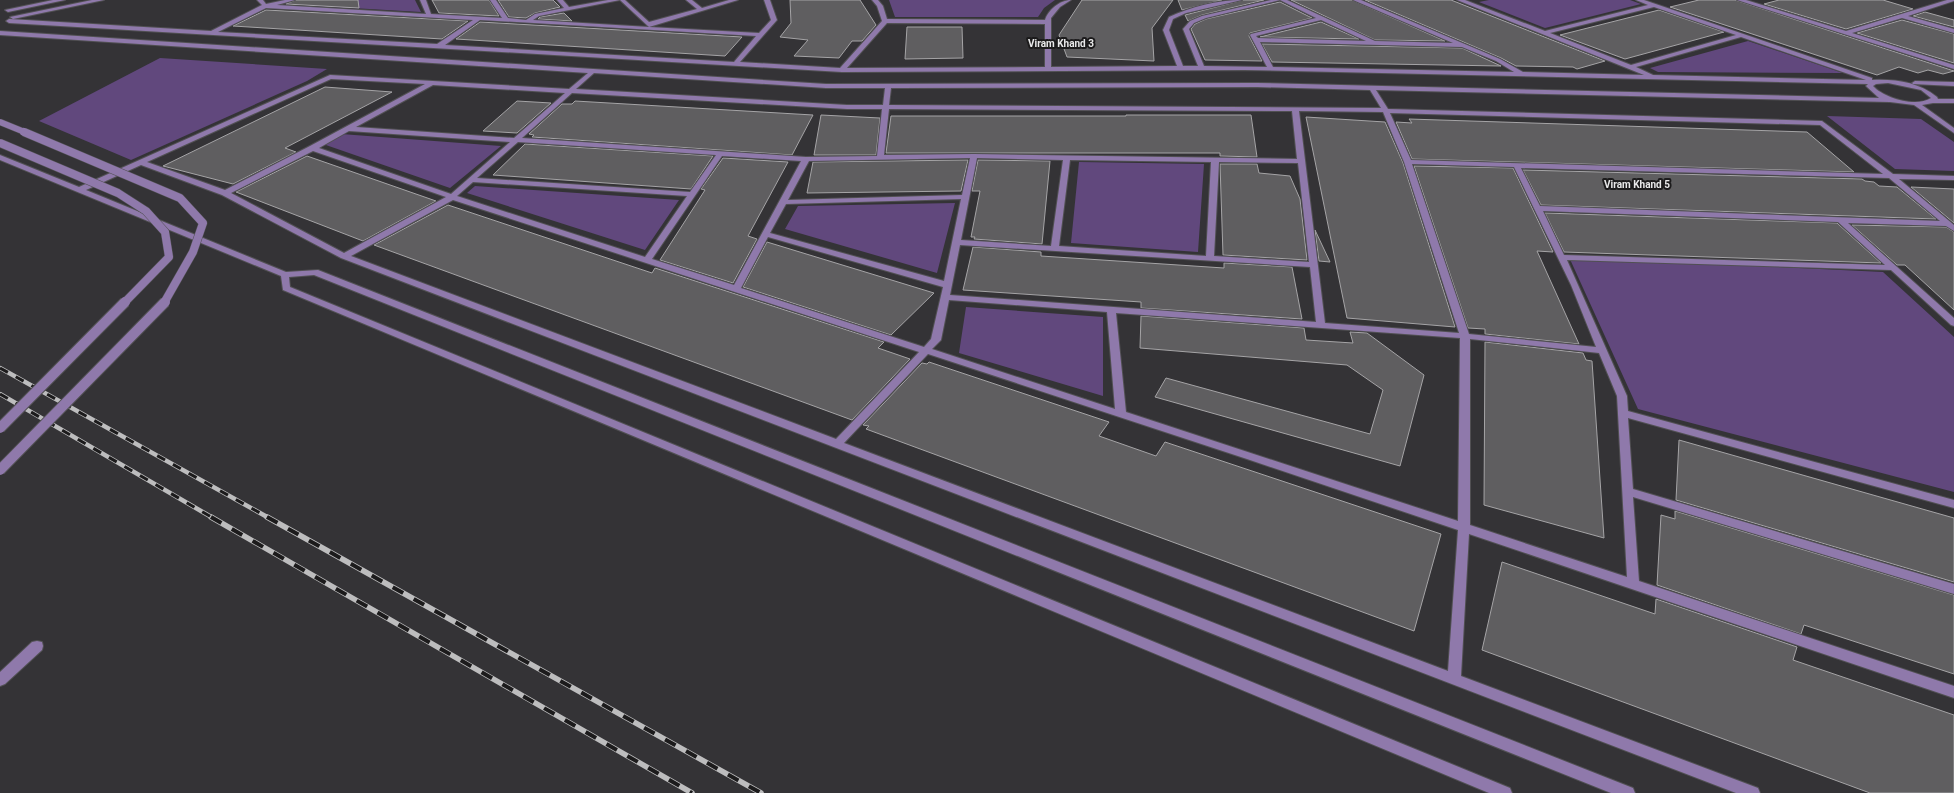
<svg xmlns="http://www.w3.org/2000/svg" width="1954" height="793" viewBox="0 0 1954 793" font-family="Roboto,sans-serif">
<style>
.green{fill:#61487d}
.building{fill:#5f5e60;stroke:#a5a4a6}
.lines{fill:none;stroke-linecap:round;stroke-linejoin:round}
.minor-casing{stroke:#515053;stroke-width:2}
.minor{fill:#8f79ab;fill-rule:evenodd}
.rail-far1-casing{stroke:#bdbdbe;stroke-width:4.5}
.rail-casing{stroke:#bdbdbe;stroke-width:5.5}
.rail-far1{stroke:#1c1b1c;stroke-width:3;stroke-dasharray:9;stroke-linecap:butt}
.rail{stroke:#1c1b1c;stroke-width:4;stroke-dasharray:12;stroke-linecap:butt}
.minor-bridge-far2-casing{stroke:#515053;stroke-width:7;stroke-linecap:butt}
.minor-bridge-far1-casing{stroke:#515053;stroke-width:9;stroke-linecap:butt}
.minor-bridge-casing{stroke:#515053;stroke-width:12;stroke-linecap:butt}
.minor-bridge-far2{stroke:#8f79ab;stroke-width:6}
.minor-bridge-far1{stroke:#8f79ab;stroke-width:8}
.minor-bridge{stroke:#8f79ab;stroke-width:10}
.labels{text-anchor:middle;dominant-baseline:central;stroke-width:4;stroke-linejoin:round;paint-order:stroke}
.far-neighbourhood-label{font-size:10px;font-weight:bold;fill:#e9e9ea;stroke:#1c1b1c}
</style>
<rect width="100%" height="100%" fill="#343336"/>
<!-- green -->
<path class="green" d="M302,0H415L421,12L283,4Z
M889,0H1055L1044,8L1038,17H895Z
M1489,0H1630L1641,4L1545,28L1479,2Z
M1748,41L1843,73L1658,72L1650,68Z
M160,58L327,69L307,81L131,160L39,121Z
M1827,116L1921,119L1954,142V171L1895,169Z
M341,134L501,146L450,188L323,144Z
M1079,162L1204,164L1198,252L1071,243Z
M475,186L679,200L645,250L467,193Z
M955,203L937,273L785,229L798,206Z
M1569,257L1883,272L1954,337V492L1638,409Z
M966,307L1103,317V396L959,353Z"/>
<!-- building -->
<path class="building" d="M296,0H358L359,8L286,4Z
M432,0H489L499,16L439,13Z
M498,0H553L560,7L535,13L526,18L509,17Z
M790,0H860L876,25L862,41H852L839,58L794,56L808,40L780,37L791,23Z
M1082,0H1173L1152,28L1154,61L1067,57L1059,35Z
M1178,0H1222L1182,10Z
M1243,0H1264L1202,15L1188,21L1185,15Z
M1291,0H1352L1445,41L1375,40Z
M1365,0H1451L1605,61L1577,69L1573,67L1516,66L1501,58Z
M1699,0H1735L1954,71L1943,74L1928,70L1918,73L1899,67L1877,75L1670,7Z
M1779,0H1883L1913,9L1846,29L1764,4Z
M1280,2L1312,18L1250,33L1249,36L1262,61L1205,60L1191,29L1195,24L1206,19Z
M266,10L468,21L442,39L233,26Z
M1659,10L1724,32L1625,59L1560,35Z
M1925,12L1954,20V27L1913,16Z
M564,13L572,21L538,19L540,17Z
M1902,20L1954,34V63L1857,33Z
M480,22L742,37L725,56L456,39Z
M1321,22L1359,39L1260,37Z
M907,27H962L963,58L905,59Z
M1262,44L1462,48L1501,66L1272,62Z
M325,87L392,92L285,148L296,152L233,184L163,166Z
M517,101L551,103L517,133L483,131Z
M575,101L813,115L792,155L532,137L534,135L529,134L562,104H572Z
M821,115L880,118L876,155H814Z
M1126,115H1251L1257,157L1220,156V153H886L891,116H1126Z
M1306,117L1385,122L1403,163L1455,327L1347,318Z
M1409,119L1807,132L1854,172L1412,159L1396,122L1412,123Z
M525,144L713,156L691,189L493,175Z
M307,156L436,201L363,241L236,192Z
M723,158L788,162L748,236L757,239L733,283L660,260L705,190L701,189Z
M968,160L961,191L807,193L813,162Z
M978,160L1050,161L1042,244L974,239L975,237H971L980,191H972Z
M1220,164H1257L1259,173L1290,176L1300,199L1307,260L1223,255Z
M1414,166L1513,168L1553,252L1537,251L1579,344L1485,334V329L1468,328Z
M1523,170L1862,179L1865,181L1874,182L1879,186L1897,187L1936,219L1541,205Z
M1911,187L1954,189V223Z
M448,205L652,273L655,268L884,342L878,348L910,359L852,420L374,245Z
M1545,213L1837,223L1881,263L1564,252Z
M1852,225L1946,227L1954,232V310L1905,265H1897Z
M1315,230L1330,262L1319,261Z
M767,242L934,293L891,335L743,287Z
M973,247L1041,252V256L1224,268V263L1292,267L1302,319L1141,308V302L963,290Z
M1141,316L1304,328L1306,340L1353,343L1350,332L1367,333L1424,375L1400,466L1155,397L1166,378L1370,434L1383,390L1347,365L1140,348Z
M1485,342L1583,353L1586,360L1592,361L1604,538L1484,505Z
M929,362L1109,422L1099,436L1156,456L1165,442L1441,534L1414,631L866,429L869,426L863,425L922,363L927,364Z
M1679,440L1954,518V582L1676,500Z
M1675,511L1954,595V674L1804,625L1801,634L1657,585L1661,515L1675,519Z
M1502,562L1655,614L1656,599L1797,647L1793,660L1954,715V793H1870L1482,650Z"/>
<g class="lines">
<defs>
<path id="minor" d="M53,0H65L8,12L5,10Z
M92,0H104L13,19L10,17Z
M257,0H263L266,4L285,0H295L277,5L426,14L420,0H426L431,14L502,18L490,0H496L508,18L526,20L535,14L564,8L557,0H563L569,7L608,0H625L649,22L697,9L686,0H692L702,8L729,0H738L649,27L759,33L771,20L764,0H770L777,20L740,62L840,68L882,21L877,6L872,0H878L883,6L887,19L1045,20C1048,10 1060,0 1071,0L1060,7L1051,18V67L1177,66L1163,30L1169,17C1190,7 1218,0 1242,0L1186,13L1173,19L1169,30L1183,66H1198L1183,29L1190,21L1202,16L1271,0H1287L1375,41L1453,43L1353,0H1361L1500,59L1523,72L1644,75L1457,0H1465L1545,31L1648,5L1636,0H1644L1872,78V80C1896,79 1918,82 1937,97L1938,99H1954V103H1933L1922,105L1954,128V133L1914,105L1890,102L1376,90L1388,109L1822,121L1893,174L1954,176V180L1899,179L1954,225V231L1946,226L1848,223L1954,318V326L1951,325L1891,270L1567,260L1627,396L1628,411L1954,500V508L1628,418L1633,489L1954,584V594L1633,497L1639,581L1954,686V698L1469,534L1461,676L1758,788L1760,793H1736L341,258L222,195L141,165L86,190L286,272L318,270L1633,788L1635,793H1611L314,275L289,277L290,287L1510,788L1512,793H1489L283,290L281,276L0,160V155L79,187L330,75L569,89L588,73L0,35V31L826,84L1257,83L1879,98L1867,87L1866,86L1868,84L1245,70L842,72L9,23L6,21L9,19L211,31L262,5ZM620,0L649,27L533,20L539,16ZM1280,0L1316,18L1251,34L1250,35L1267,67L1204,66L1189,29L1194,23L1206,18ZM1654,7L1736,35L1631,65L1550,33ZM266,8L473,20L437,44L218,32ZM480,20L756,36L734,62L445,45ZM1321,20L1366,41L1258,38L1256,36ZM887,23L1045,24V67L847,68ZM1741,37L1866,80L1653,75L1636,67ZM1260,42L1462,47L1496,61L1514,72L1273,67ZM594,73L826,88H885L883,105H847L576,89ZM331,79L425,84L310,146L225,190L147,162ZM1888,83L1921,90L1931,98C1916,108 1884,98 1873,86L1876,84ZM433,85L565,93L514,138L356,127ZM1257,87L1370,90L1381,108L889,105L891,88ZM572,93L847,109H882L877,156L806,157L522,138ZM889,109L1292,111L1297,159L974,154L884,155ZM1299,111L1383,112L1404,162L1459,333L1325,323ZM1390,113L1820,125L1883,174L1411,160ZM349,131L510,142L451,194L319,148ZM518,142L716,155L690,192L477,178ZM313,151L446,197L344,253L231,193ZM722,156L801,161L734,285L652,259ZM970,158L962,195L788,200L809,161ZM977,158L1063,160L1051,246L961,240ZM1070,160L1211,162L1206,256L1059,246ZM1219,162L1298,163L1309,262L1214,256ZM1412,164L1514,167L1571,285L1596,347L1469,334ZM1521,168L1889,178L1940,221L1540,206ZM473,182L687,196L645,257L457,196ZM961,199L944,281L770,233L786,204ZM453,200L919,352L836,439L351,256ZM1543,211L1838,222L1885,265L1564,255ZM768,237L943,287L931,339L924,347L741,288ZM960,245L1310,267L1316,322L950,295ZM949,300L1107,312L1115,409L932,349L941,340ZM1116,313L1460,338L1458,521L1126,412ZM1470,339L1599,353L1617,396L1627,577L1470,525ZM928,354L1247,459L1458,530L1448,671L844,443Z
M1737,0H1746L1846,31L1947,0H1954V1L1908,16L1954,29V33L1902,18L1852,33L1954,65V69Z
M1915,81L1954,82V86L1913,84L1912,83Z
M37,641L42,642L43,646L42,650L5,684L0,686V672L32,642Z"/>
</defs>
<!-- minor casing -->
<use href="#minor" class="minor-casing"/>
<!-- minor -->
<use href="#minor" class="minor"/>
<defs>
<path id="rail-far1" d="M0,368L269,518
M0,394L213,518"/>
<path id="rail" d="M211,517L692,793
M267,517L761,793"/>
</defs>
<!-- rail-far1 casing -->
<use href="#rail-far1" class="rail-far1-casing"/>
<!-- rail casing -->
<use href="#rail" class="rail-casing"/>
<!-- rail-far1 -->
<use href="#rail-far1" class="rail-far1"/>
<!-- rail -->
<use href="#rail" class="rail"/>
<defs>
<path id="minor-bridge-far2" d="M0,122L27,133"/>
<path id="minor-bridge-far1" d="M24,132L180,198L203,223L193,252L164,303
M0,143L118,193L146,211L165,232L169,257L124,303"/>
<path id="minor-bridge" d="M0,428L125,302
M0,470L165,302"/>
</defs>
<!-- minor-bridge-far2 casing -->
<use href="#minor-bridge-far2" class="minor-bridge-far2-casing"/>
<!-- minor-bridge-far1 casing -->
<use href="#minor-bridge-far1" class="minor-bridge-far1-casing"/>
<!-- minor-bridge casing -->
<use href="#minor-bridge" class="minor-bridge-casing"/>
<!-- minor-bridge-far2 -->
<use href="#minor-bridge-far2" class="minor-bridge-far2"/>
<!-- minor-bridge-far1 -->
<use href="#minor-bridge-far1" class="minor-bridge-far1"/>
<!-- minor-bridge -->
<use href="#minor-bridge" class="minor-bridge"/>
</g>
<g class="labels">
<!-- far-neighbourhood labels -->
<g class="far-neighbourhood-label">
<text x="1061" y="43">Viram Khand 3</text>
<text x="1637" y="184">Viram Khand 5</text>
</g>
</g>
</svg>
